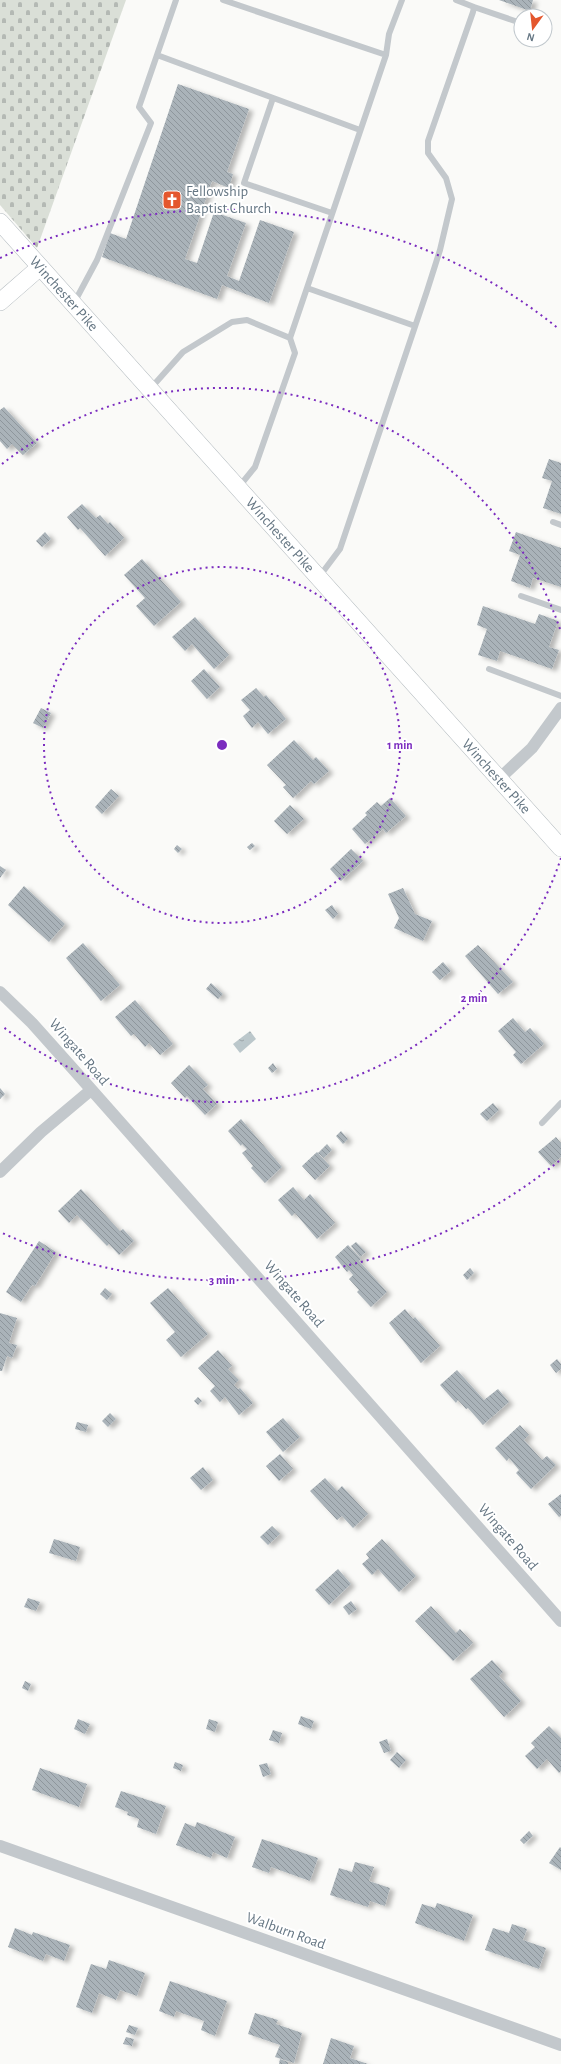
<svg xmlns="http://www.w3.org/2000/svg" width="561" height="2064" viewBox="0 0 561 2064" font-family="'Alegreya Sans',sans-serif">
<style>
.cemetery{fill:url(#cemetery-stones)}
.water{fill:url(#water-ripples)}
.building{fill:url(#building-back-hatch);filter:url(#shadow)}
.lines{fill:none;stroke-linecap:round;stroke-linejoin:round}
.secondary-casing{stroke:#b3babf;stroke-width:18}
.lane{stroke:#c3c8cc;stroke-width:6}
.street{stroke:#c3c8cc;stroke-width:12}
.secondary{stroke:#fff;stroke-width:17}
.ring{fill:none;stroke:#7b2cbf;stroke-width:2;stroke-dasharray:2 4}
.labels{text-anchor:middle;dominant-baseline:central;stroke-width:4;stroke-linejoin:round;paint-order:stroke}
.poi-label{font-size:15px;fill:#657683;stroke:#fff;text-anchor:start}
.street-label{font-size:15px;fill:#657683;stroke:#fff}
.centre{fill:#7b2cbf;stroke:#fff;stroke-width:2}
.ring-label{font-size:12px;text-anchor:middle;font-weight:bold;fill:#7b2cbf;stroke:#fff;stroke-width:4;stroke-linejoin:round;paint-order:stroke}
</style>
<defs>
<pattern id="cemetery-stones" width="16" height="16" patternUnits="userSpaceOnUse"><rect width="16" height="16" fill="#dadfd7"/><path d="M2 7V4a2 2 0 0 1 4 0v3zM10 15v-3a2 2 0 0 1 4 0v3z" fill="#b4b9b4"/></pattern>
<pattern id="water-ripples" width="26" height="14" patternUnits="userSpaceOnUse"><rect width="26" height="14" fill="#bbc7cb"/><path d="M2 4q2-2 4 0t4 0M15 11q2-2 4 0t4 0" fill="none" stroke="#9ca6aa"/></pattern>
<pattern id="building-back-hatch" width="6" height="6" patternUnits="userSpaceOnUse"><rect width="6" height="6" fill="#aab3b9"/><path d="M-1 5l2 2M0 0l6 6M5-1l2 2" fill="none" stroke="#8e969c"/></pattern>
<filter id="shadow"><feDropShadow dx="4.5" dy="2.5" stdDeviation="2" flood-color="#0004"/></filter>
</defs>
<rect width="100%" height="100%" fill="#fafaf8"/>
<!-- cemetery -->
<path class="cemetery" d="M0,0H126L37,248L0,205Z"/>
<!-- water -->
<path class="water" d="M250,1031L256,1039L240,1053L233,1044Z"/>
<!-- building -->
<path class="building" d="M499,0H533L530,11Z
M178,84L249,109L227,172L233,174L229,188L212,181L185,259L197,263L214,212L246,223L227,276L239,281L260,220L294,232L269,303L222,285L217,299L102,257L110,233L126,239Z
M4,407L37,443L23,455L12,444L7,449L0,441V410Z
M549,459L561,463V514L543,508L552,481L542,478Z
M82,504L96,518L100,515L108,524L110,522L124,538L105,556L80,528L78,530L67,517Z
M45,532L51,539L42,547L36,541Z
M516,532L561,548V587L533,578L530,588L511,581L520,555L509,551Z
M142,559L181,602L154,626L136,606L145,598L124,575Z
M483,606L535,624L539,614L558,621L549,647L559,650L552,669L500,651L497,661L478,655L487,629L477,625Z
M195,617L229,655L214,669L192,644L185,651L172,637Z
M204,669L220,687L207,699L191,681Z
M256,688L264,697L266,695L286,719L268,734L258,722L252,728L243,716L250,710L241,700Z
M41,708L51,713L43,728L33,723Z
M294,740L313,760L316,757L329,771L314,784L311,781L293,798L283,787L286,785L267,765Z
M111,789L119,796L102,814L95,807Z
M390,798L406,816L386,833L383,829L365,844L352,829L367,815L365,813L377,802L381,806Z
M290,805L304,819L287,834L274,821Z
M252,843L255,846L250,850L247,847Z
M177,845L182,849L178,853L174,849Z
M351,849L363,861L341,881L330,869Z
M0,866L6,870L0,878Z
M24,886L65,924L49,942L8,905Z
M403,888L415,914L432,921L423,941L394,928L399,918L388,894Z
M332,905L338,914L333,919L325,910Z
M83,943L120,985L101,1001L66,958Z
M478,945L513,982L498,994L465,956Z
M443,962L451,971L440,980L432,972Z
M211,983L223,994L218,999L206,989Z
M135,1000L173,1044L160,1055L149,1043L145,1047L134,1034L131,1036L115,1017Z
M513,1018L525,1032L530,1028L544,1044L521,1064L513,1055L516,1052L498,1031Z
M273,1063L277,1069L272,1073L268,1068Z
M189,1065L208,1085L203,1089L217,1104L205,1115L187,1096L185,1098L171,1083Z
M0,1088L5,1094L0,1099Z
M493,1103L499,1110L487,1121L480,1114Z
M241,1119L282,1167L265,1183L251,1168L253,1166L242,1153L247,1149L242,1144L241,1146L228,1131Z
M341,1131L348,1139L343,1144L336,1136Z
M556,1137L561,1143V1157L551,1166L538,1152Z
M327,1144L332,1150L324,1158L318,1153Z
M317,1152L330,1166L315,1180L302,1166Z
M293,1187L304,1200L310,1194L335,1223L317,1239L295,1213L292,1216L278,1200Z
M81,1189L120,1231L123,1229L134,1241L119,1255L109,1244L107,1246L77,1215L69,1223L58,1211Z
M39,1241L56,1252L35,1286L32,1285L21,1302L6,1292Z
M356,1242L366,1252L360,1257L351,1246Z
M348,1245L361,1259L359,1261L387,1292L371,1307L357,1292L359,1290L349,1279L353,1275L349,1270L347,1272L335,1257Z
M470,1268L474,1273L467,1280L463,1275Z
M105,1288L112,1294L107,1300L100,1294Z
M168,1288L208,1334L181,1357L166,1340L175,1332L150,1303Z
M405,1309L413,1319L415,1317L440,1346L421,1363L389,1323Z
M0,1313L17,1318L9,1343L17,1345L12,1358L7,1356L2,1371H0Z
M218,1350L232,1366L228,1369L239,1380L234,1385L238,1389L240,1388L253,1403L239,1415L225,1397L220,1402L210,1391L215,1386L198,1368Z
M557,1359L561,1364V1369L556,1373L550,1365Z
M457,1370L484,1400L498,1389L509,1402L483,1425L468,1408L466,1409L458,1400L456,1403L440,1385Z
M198,1397L202,1401L198,1405L194,1401Z
M110,1413L116,1419L108,1427L102,1421Z
M283,1418L300,1437L283,1452L266,1432Z
M77,1422L88,1425L86,1432L75,1429Z
M520,1425L529,1435L524,1440L542,1460L547,1456L556,1465L531,1489L516,1473L519,1470L509,1458L507,1461L495,1448Z
M280,1454L293,1469L279,1481L266,1466Z
M203,1467L213,1480L201,1490L190,1478Z
M325,1478L337,1491L342,1486L368,1514L353,1528L342,1516L337,1520L310,1491Z
M561,1494V1516L559,1517L548,1504Z
M272,1526L280,1534L268,1545L260,1537Z
M54,1539L80,1547L76,1561L49,1553Z
M382,1539L416,1576L399,1592L378,1569L372,1575L362,1564L369,1558L366,1554Z
M338,1569L351,1584L329,1605L315,1590Z
M28,1598L40,1602L36,1611L24,1607Z
M351,1601L357,1609L349,1615L343,1607Z
M431,1606L456,1633L460,1629L473,1643L453,1661L415,1621Z
M492,1660L503,1672L499,1676L521,1701L504,1717L470,1679Z
M25,1681L31,1684L28,1691L22,1688Z
M301,1716L314,1721L311,1729L298,1724Z
M78,1719L90,1724L85,1734L74,1729Z
M209,1719L218,1722L215,1732L206,1729Z
M549,1726L561,1738V1771L559,1773L547,1759L537,1769L525,1756L535,1747L531,1743Z
M273,1730L282,1733L279,1743L269,1740Z
M387,1739L391,1751L384,1753L379,1742Z
M397,1752L406,1760L399,1768L390,1760Z
M175,1762L183,1765L181,1771L173,1768Z
M267,1763L271,1774L263,1777L259,1765Z
M40,1768L87,1784L79,1807L32,1790Z
M121,1791L166,1806L156,1834L137,1827L139,1819L127,1815L128,1812L115,1807Z
M197,1822L235,1837L227,1858L213,1852L211,1858L176,1845L185,1823L195,1827Z
M529,1831L533,1836L524,1844L520,1840Z
M262,1839L318,1858L310,1881L271,1867L269,1873L252,1867Z
M560,1847L561,1848V1870L549,1863Z
M355,1862L374,1867L369,1881L390,1888L385,1906L370,1901L368,1907L330,1895L339,1868L352,1872Z
M437,1903L473,1915L464,1941L415,1923L422,1904L435,1908Z
M512,1924L527,1929L523,1940L546,1948L539,1969L485,1950L493,1928L509,1933Z
M15,1928L32,1935L33,1932L70,1945L64,1961L46,1954L43,1961L8,1947Z
M109,1960L145,1973L137,1996L120,1990L116,2000L99,1993L92,2013L76,2007L91,1964L106,1969Z
M170,1981L227,2001L215,2036L201,2030L204,2021L176,2011L174,2017L159,2011Z
M255,2013L278,2020L276,2024L302,2033L294,2063L275,2057L280,2045L248,2034Z
M129,2025L138,2028L135,2035L126,2032Z
M126,2037L134,2039L132,2046L123,2044Z
M331,2038L354,2046L350,2058L368,2064H323Z
M280,2059L288,2062V2064H279Z"/>
<g class="lines">
<defs>
<g id="secondary">
<path id="s1" d="M0,222L561,848"/>
<path d="M0,302L39,268"/>
</g>
</defs>
<!-- secondary casing -->
<use href="#secondary" class="secondary-casing"/>
<!-- lane -->
<path class="lane" d="M223,0L386,55
M474,7L515,21
M157,55L360,130
M273,98L244,183L332,213
M307,288L415,326
M74,303L97,260L151,123L139,107L176,0
M290,338L386,55L389,34L402,0
M151,388L183,352L232,322L247,320L290,338L295,353L255,467L238,488
M553,522L561,525
M319,577L340,549L427,291L440,250L452,199L446,178L428,153V141L473,12L474,7L456,0
M521,596L561,610
M489,669L561,696
M542,1123L561,1103"/>
<!-- street -->
<path class="street" d="M499,779L532,748L561,708
M0,992L32,1023L74,1070L561,1621
M0,1172L41,1132L91,1090
M0,1846L561,2045"/>
<!-- secondary -->
<use href="#secondary" class="secondary"/>
</g>
<!-- distance rings -->
<g class="ring">
<circle cx="222" cy="745" r="178"/>
<path d="M561 858A357 357 0 0 1 2 1026M2 464A357 357 0 0 1 561 632"/>
<path d="M559 1161A535 535 0 0 1 0 1232M0 258A535 535 0 0 1 559 329"/>
</g>
<!-- icons -->
<defs>
<symbol id="church-square" viewBox="-11 -11 22 22"><rect x="-9" y="-9" width="18" height="18" rx="4" fill="#e4572e" stroke="#fff"/><path d="M-1.2-6h2.4v3.5h3.3v2.4h-3.3V6h-2.4V-.1h-3.3v-2.4h3.3Z" fill="#fff"/></symbol>
</defs>
<g fill-rule="evenodd">
<use href="#church-square" x="161" y="189" width="22" height="22"/>
</g>
<g class="labels">
<!-- poi labels -->
<g class="poi-label">
<text x="186" y="191">Fellowship<tspan x="186" dy="17">Baptist Church</tspan></text>
</g>
<!-- street labels -->
<g class="street-label">
<text stroke="none"><textPath href="#s1" startOffset="96">Winchester Pike</textPath></text>
<text stroke="none"><textPath href="#s1" startOffset="420">Winchester Pike</textPath></text>
<text stroke="none"><textPath href="#s1" startOffset="744">Winchester Pike</textPath></text>
<text transform="translate(79 1052) rotate(49)">Wingate Road</text>
<text transform="translate(294 1294) rotate(49)">Wingate Road</text>
<text transform="translate(508 1537) rotate(49)">Wingate Road</text>
<text transform="translate(286 1931) rotate(20)">Walburn Road</text>
</g>
</g>
<circle cx="222" cy="745" r="6" class="centre"/>
<g class="ring-label">
<text x="400" y="749">1 min</text>
<text x="474" y="1002">2 min</text>
<text x="222" y="1284">3 min</text>
</g>
<!-- north arrow -->
<g transform="translate(533 28) rotate(195)"><circle r="19" fill="#ffffff" stroke="#c1c8cd"/>
<path d="M0-3L7 15L0 10L-7 15Z" fill="#e4572e"/>
<text y="-6" font-size="11" font-weight="bold" text-anchor="middle" fill="#657683">N</text>
</g>
</svg>
